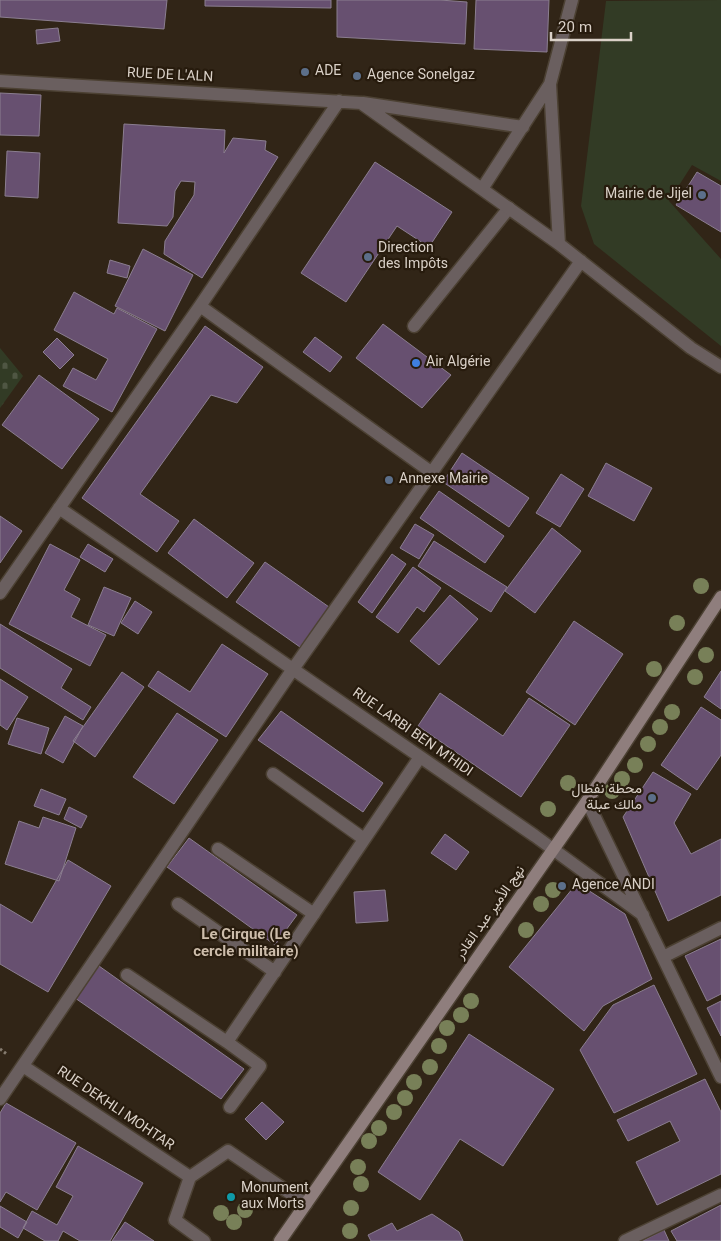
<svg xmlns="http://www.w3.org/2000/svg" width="721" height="1241" viewBox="0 0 721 1241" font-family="Georgia,Vazirmatn,serif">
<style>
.cemetery{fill:url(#cemetery-stones)}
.park{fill:#323b25}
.building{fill:#675070;stroke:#8b7e90}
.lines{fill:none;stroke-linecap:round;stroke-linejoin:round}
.lane-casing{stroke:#4c4133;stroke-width:15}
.street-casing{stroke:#4c4133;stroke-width:15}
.secondary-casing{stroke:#4c4133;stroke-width:15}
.path{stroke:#857b6f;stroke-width:3;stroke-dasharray:2.5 2.5;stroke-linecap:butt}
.lane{stroke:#6a5f5f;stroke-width:12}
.street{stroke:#6a5f5f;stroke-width:12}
.secondary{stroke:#8f7e7d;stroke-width:12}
.tree{fill:#788058}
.service-dot{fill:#5c6f8a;stroke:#271b0d;stroke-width:2}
.shop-dot{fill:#3f7fe0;stroke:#271b0d;stroke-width:2}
.culture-dot{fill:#0f9aa8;stroke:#271b0d;stroke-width:2}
.labels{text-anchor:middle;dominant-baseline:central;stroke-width:4.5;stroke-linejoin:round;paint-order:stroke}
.poi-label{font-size:14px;fill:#dad1c8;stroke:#271b0d;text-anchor:start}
.street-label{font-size:14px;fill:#dad1c8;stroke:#271b0d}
.neighbourhood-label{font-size:15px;font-weight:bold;fill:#cdbdab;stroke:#271b0d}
</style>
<defs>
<pattern id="cemetery-stones" width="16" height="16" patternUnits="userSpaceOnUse" patternTransform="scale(1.25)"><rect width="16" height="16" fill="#323b25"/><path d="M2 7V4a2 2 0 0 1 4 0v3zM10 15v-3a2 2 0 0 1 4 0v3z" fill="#4f5643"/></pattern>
</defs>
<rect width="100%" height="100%" fill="#312517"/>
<!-- cemetery -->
<path class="cemetery" d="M0,348L23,376L0,408Z"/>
<!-- park -->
<path class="park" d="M721,0V181L692,165L669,201L721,259V346L594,244L581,206L606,1Z"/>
<!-- building -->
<path class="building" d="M0,0H167L164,29L0,17Z
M205,0H331V8L205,6Z
M337,0H440L467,2L465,44L337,37Z
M476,0H549L547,52L474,49Z
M58,28L60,41L37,44L36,30Z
M0,93L41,95L39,136L0,135Z
M124,124L225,130L224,153L233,138L266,141L265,150L278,157L202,278L164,254L165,241L194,195L195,182L181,181L175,191L173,217L167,226L118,223Z
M7,151L40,153L38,198L5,196Z
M375,162L452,212L429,247L397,226L346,302L301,273Z
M697,172L721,186V232L676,205Z
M143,249L193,275L165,331L115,306Z
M110,260L130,266L127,278L107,273Z
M74,292L114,314L117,308L157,329L112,412L63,386L73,368L96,380L108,359L54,330Z
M383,324L451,375L422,408L356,358Z
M205,326L263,367L237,403L211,395L140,494L179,521L157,552L82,498Z
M315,337L342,357L330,372L303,352Z
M57,338L74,355L60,369L43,352Z
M39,375L99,419L62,469L2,425Z
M462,453L529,498L509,527L443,482Z
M606,463L652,488L634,521L588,496Z
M561,474L584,489L560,527L536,513Z
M439,491L504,536L485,563L420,518Z
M0,516L22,531L0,563Z
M194,519L254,563L227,598L168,553Z
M415,524L434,535L419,559L400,548Z
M552,528L581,551L535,613L505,591Z
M434,541L507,587L491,612L418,566Z
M50,544L80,560L64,590L80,599L71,617L106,635L90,666L9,624Z
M88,544L113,559L105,572L80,557Z
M392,554L406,564L372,613L358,602Z
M265,562L329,607L300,647L236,602Z
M413,567L441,588L424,612L417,607L398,633L376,617Z
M104,587L131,598L114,636L88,625Z
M450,595L478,619L439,665L410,641Z
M135,601L152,612L138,634L121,623Z
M574,621L623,654L575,725L526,692Z
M0,624L72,669L61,688L91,707L83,720L0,668Z
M222,644L268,674L226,737L148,686L158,671L190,692Z
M721,671V709L704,697Z
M122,672L144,687L95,757L73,741Z
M0,679L28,697L7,730L0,725Z
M440,693L503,736L529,698L570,725L521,797L418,726Z
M701,707L721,720V755L697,790L661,765Z
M281,711L383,783L363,812L258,740Z
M177,713L218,740L174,804L133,777Z
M65,716L83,726L63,763L45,753Z
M17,718L49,728L41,754L8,744Z
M653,772L691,794L674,823L691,854L721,839V895L668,921L623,817Z
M41,789L66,799L59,815L34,806Z
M69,807L87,816L81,828L64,819Z
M43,817L76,828L59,881L5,864L19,821L39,828Z
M445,834L469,852L456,870L431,853Z
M189,838L297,915L275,945L167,867Z
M68,860L111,886L48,992L0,964V904L32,923Z
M577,883L625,914L652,979L603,1006L584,1031L509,967Z
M385,890L388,921L356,923L354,892Z
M721,939V994L707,1001L685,956Z
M99,966L244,1069L221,1099L75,998Z
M654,985L697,1074L614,1113L580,1050L613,1005Z
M721,1001V1036L707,1008Z
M469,1034L554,1089L503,1166L460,1139L420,1200L378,1172Z
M705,1079L721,1112V1174L657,1205L636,1162L680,1141L670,1121L628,1141L617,1120Z
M262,1102L284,1122L266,1140L245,1119Z
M6,1103L76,1143L37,1210L6,1192L0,1202V1113Z
M78,1146L143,1183L110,1241H80L63,1231L58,1241H45L23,1228L32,1211L57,1225L73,1196L56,1187Z
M721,1205V1241H677L671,1231Z
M0,1206L27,1222L18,1238L0,1227Z
M432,1214L459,1232L463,1241H371L368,1235L392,1223L397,1231Z
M125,1222L154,1241H112Z
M664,1230L669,1241H642Z"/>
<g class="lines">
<defs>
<path id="lane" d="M414,326L509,208"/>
<path id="street" d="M0,81L361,103L559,244L691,348L721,367
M550,84L559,244
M363,103L523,127
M482,189L550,84L572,0
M200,306L431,472
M59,508L535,836L643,915
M0,593L200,306L339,101
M273,774L364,839
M587,801L721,1077
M218,849L314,914
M178,904L275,972
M663,957L721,928
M127,975L227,1042
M23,1066L190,1177
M0,1099L293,669L581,261
M230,1107L260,1066L227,1042L420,757
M204,1241L175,1220L190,1177L228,1151L306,1204
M625,1241L721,1195"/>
<path id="secondary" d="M280,1241L587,801L721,597"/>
</defs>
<!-- lane casing -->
<use href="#lane" class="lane-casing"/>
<!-- street casing -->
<use href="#street" class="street-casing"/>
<!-- secondary casing -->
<use href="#secondary" class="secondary-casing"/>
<!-- path -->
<path class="path" d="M0,1049L8,1055"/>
<!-- lane -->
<use href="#lane" class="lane"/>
<!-- street -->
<use href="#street" class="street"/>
<!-- secondary -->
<use href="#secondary" class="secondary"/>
</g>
<!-- trees -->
<g class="tree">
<circle cx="701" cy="586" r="8"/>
<circle cx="677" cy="623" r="8"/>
<circle cx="706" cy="655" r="8"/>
<circle cx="654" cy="669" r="8"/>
<circle cx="695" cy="677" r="8"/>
<circle cx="672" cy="712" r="8"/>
<circle cx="660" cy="727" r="8"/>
<circle cx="648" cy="744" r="8"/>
<circle cx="635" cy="765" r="8"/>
<circle cx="622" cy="779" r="8"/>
<circle cx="568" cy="783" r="8"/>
<circle cx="612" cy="791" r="8"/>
<circle cx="548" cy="809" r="8"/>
<circle cx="553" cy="890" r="8"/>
<circle cx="541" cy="904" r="8"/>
<circle cx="526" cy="930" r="8"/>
<circle cx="471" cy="1001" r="8"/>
<circle cx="461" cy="1015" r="8"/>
<circle cx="447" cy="1028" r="8"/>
<circle cx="439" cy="1046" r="8"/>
<circle cx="430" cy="1067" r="8"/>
<circle cx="414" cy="1082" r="8"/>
<circle cx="405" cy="1098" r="8"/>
<circle cx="394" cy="1112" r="8"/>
<circle cx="379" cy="1128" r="8"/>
<circle cx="369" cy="1141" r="8"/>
<circle cx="358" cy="1167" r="8"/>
<circle cx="361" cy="1184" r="8"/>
<circle cx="351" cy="1208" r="8"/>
<circle cx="245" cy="1210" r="8"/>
<circle cx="221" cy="1213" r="8"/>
<circle cx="234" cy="1222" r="8"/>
<circle cx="350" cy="1231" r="8"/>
</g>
<!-- markers -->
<g class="service-dot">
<circle cx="305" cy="72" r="5"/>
<circle cx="357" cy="76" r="5"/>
<circle cx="702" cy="195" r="5"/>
<circle cx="368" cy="257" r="5"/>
<circle cx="389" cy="480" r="5"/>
<circle cx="652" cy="798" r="5"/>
<circle cx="562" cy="886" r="5"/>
</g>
<circle class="shop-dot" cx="416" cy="363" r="5"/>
<circle class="culture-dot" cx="231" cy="1197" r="5"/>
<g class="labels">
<!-- poi labels -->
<g class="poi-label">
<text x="315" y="72">ADE</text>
<text x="367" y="76">Agence Sonelgaz</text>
<text x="692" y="195" text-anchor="end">Mairie de Jijel</text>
<text x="378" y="249">Direction<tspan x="378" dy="16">des Impôts</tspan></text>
<text x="426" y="363">Air Algérie</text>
<text x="399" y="480">Annexe Mairie</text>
<text x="642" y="790" text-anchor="end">محطة نفطال<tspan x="642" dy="16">مالك عبلة</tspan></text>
<text x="572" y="886">Agence ANDI</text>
<text x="241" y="1189">Monument<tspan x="241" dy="16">aux Morts</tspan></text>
</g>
<!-- street labels -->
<g class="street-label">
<text transform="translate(170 76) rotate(3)">RUE DE L'ALN</text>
<text transform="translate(412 733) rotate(35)">RUE LARBI BEN M'HIDI</text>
<text transform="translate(491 913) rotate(-55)">نهج الأمير عبد القادر</text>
<text transform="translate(115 1109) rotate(34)">RUE DEKHLI MOHTAR</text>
</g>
<!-- neighbourhood labels -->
<g class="neighbourhood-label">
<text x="246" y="935">Le Cirque (Le<tspan x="246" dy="17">cercle militaire)</tspan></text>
</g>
</g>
<!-- scale -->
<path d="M551 32v8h80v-8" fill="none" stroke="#dad1c8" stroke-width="2.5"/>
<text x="558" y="32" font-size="15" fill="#dad1c8" stroke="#271b0d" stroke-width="4" paint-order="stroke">20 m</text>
</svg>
